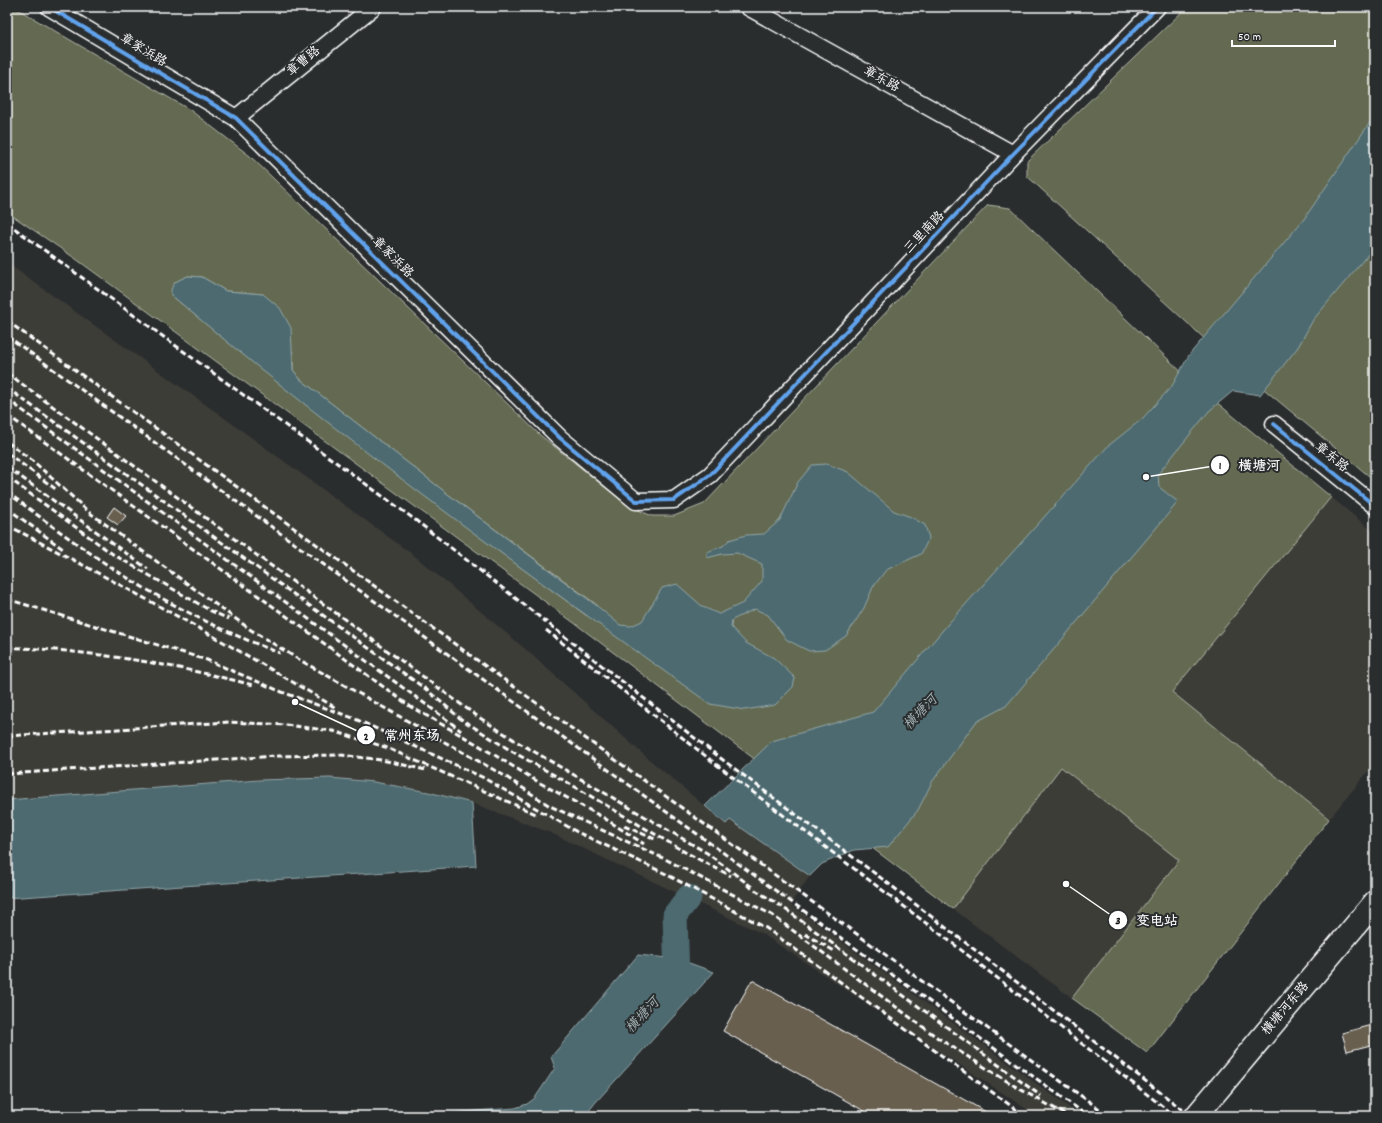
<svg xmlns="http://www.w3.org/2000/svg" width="1382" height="1123" viewBox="0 0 1382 1123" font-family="Dekko,'LXGW WenKai TC',sans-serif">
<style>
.built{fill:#3d3c38}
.green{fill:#636b51;stroke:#b1b5a8;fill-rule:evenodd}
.water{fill:#4d6b70;stroke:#94a6a9}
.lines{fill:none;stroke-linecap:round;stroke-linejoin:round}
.river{stroke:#4d6b70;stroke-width:25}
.building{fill:#685f50;stroke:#fff}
.minor-casing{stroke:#fff;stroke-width:19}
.secondary-casing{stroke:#fff;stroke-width:25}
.minor{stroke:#2a2d2e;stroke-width:16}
.secondary{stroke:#2a2d2e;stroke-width:22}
.rail{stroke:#fff;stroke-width:3;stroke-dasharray:6 3;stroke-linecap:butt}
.cycleway-casing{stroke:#2a2d2e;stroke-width:6}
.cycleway{stroke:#60a3ed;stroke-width:4}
.labels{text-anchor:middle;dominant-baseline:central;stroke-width:4;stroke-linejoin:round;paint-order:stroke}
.street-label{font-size:13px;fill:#fff;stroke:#2a2d2e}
.water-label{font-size:14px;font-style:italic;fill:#a6b5b8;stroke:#2a2d2e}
.leader{fill:none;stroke:#fff;stroke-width:1.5}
.callout-dot{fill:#fff;stroke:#2a2d2e;stroke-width:1.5}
.mark-label{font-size:12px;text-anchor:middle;font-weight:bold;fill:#111}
.callout-label{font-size:14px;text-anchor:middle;font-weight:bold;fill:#fff;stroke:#2a2d2e;stroke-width:4;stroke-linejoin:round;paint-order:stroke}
</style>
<rect width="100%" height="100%" fill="#2a2d2e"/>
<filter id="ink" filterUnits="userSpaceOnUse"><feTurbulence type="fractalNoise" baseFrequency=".025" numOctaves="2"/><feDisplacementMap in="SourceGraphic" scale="8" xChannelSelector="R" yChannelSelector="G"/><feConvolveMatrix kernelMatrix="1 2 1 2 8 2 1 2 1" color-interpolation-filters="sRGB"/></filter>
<g filter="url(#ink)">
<!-- built -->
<path class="built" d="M7,263L237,427L416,557L524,648L644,755L726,824L730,820L810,876L790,904L1081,1116H1037L761,933L551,833L472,803L7,837Z
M1331,497L1375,533V763L1329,819L1172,692Z
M1061,766L1180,860L1072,998L953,909Z"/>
<!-- green -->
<path class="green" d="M7,7H14L190,110L250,156L540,435L627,505L652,516H674L704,504L988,205L1010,208L1192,382L1331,497L1172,692L1329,819L1147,1053L1072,998L1179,860L1061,767L953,909L577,625L76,259L7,212ZM188,276L202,277L226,291L263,294L293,353V370L300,379L449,495L597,605L587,616C445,512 305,408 171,295L175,282Z
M1187,7H1375V481L1219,352L1027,176V161Z"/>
<!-- water -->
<path class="water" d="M1375,115V246L1313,320L1298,347L1260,395L1233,391L1209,411L1158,474L1159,487L1178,502L1006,706L976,722L932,782L918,810L888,847L854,850L822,864L810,876L730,820L726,824L705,806L772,741L873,712L948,624L1108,446L1142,419L1172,386L1189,355L1304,219Z
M188,276L202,277L226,291L263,294L280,308L291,328L293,370L300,379L449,495L597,606L620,625L631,626L642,621L662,588L677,584L703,607L719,614L743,603L762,581V564L737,553L722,554L707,558V552L723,546L729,540L746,535L764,534L780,520L798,482L812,465L827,464L848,472L894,511L911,517L925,525L929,538L921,554L886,570L873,587L864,608L846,636L825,650L809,651L787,640L768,615L755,609L732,620L731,627L746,643L774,658L795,678L793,687L775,705L745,710L710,704C527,573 343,441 171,295C170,283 178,280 188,276Z
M330,778L374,782L428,792L472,803L476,866L7,898V800L259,780Z
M638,955L678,959L714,972L595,1103L585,1116H409L515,1108L527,1104L535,1098L555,1068L551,1057Z"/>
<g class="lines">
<!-- river -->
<path class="river" d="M667,989L677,979L675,915L689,897"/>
</g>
<!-- building -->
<path class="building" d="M114,507L126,516L118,525L107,517Z
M752,980L993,1116H873L723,1031Z
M1375,1024V1044L1347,1051L1342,1033Z"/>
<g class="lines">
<defs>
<path id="minor" d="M49,7L236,118L560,438L636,501L674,500L710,475L1013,154L1157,7
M748,7L1013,154
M236,118L373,7
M1274,424L1375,506"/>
<path id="secondary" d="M1196,1116L1375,902"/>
</defs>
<!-- minor casing -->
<use href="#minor" class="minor-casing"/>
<!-- secondary casing -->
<use href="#secondary" class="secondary-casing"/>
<!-- minor -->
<use href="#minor" class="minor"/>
<!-- secondary -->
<use href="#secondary" class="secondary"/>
<!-- rail -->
<path class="rail" d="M7,223L414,519L723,760L893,887L1191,1116
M7,321L1109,1116
M7,336L1088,1116
M7,373L477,716L516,741L707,853L752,887
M7,388L427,690L461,719L513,752L572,785L685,852
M7,399L450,722L461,731
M7,415L303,628L411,707L475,743L540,783L604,818L644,844
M7,442L33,461L90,513L251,630L298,659L503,775L550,806L667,860L772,915L938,1038L1018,1088L1068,1116
M7,453L57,490
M7,467L148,569
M7,477L114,555L211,611L229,619
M7,492C32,511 57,530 83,548C143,591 210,627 280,653
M7,508L63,549
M7,525C118,583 229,643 336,708
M7,599L207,660L282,692L353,718L482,777L577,832L664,873L766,928L1025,1116
M546,630L717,765L947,939L1175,1116
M7,647C29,649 52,649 74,652C134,658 194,670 253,685
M7,736L229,722L286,725L333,731L385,747L538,815
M7,774L276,756L341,755L382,760L426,770
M624,826L655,839
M681,850L731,876
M747,885L781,906L1041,1096
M805,934L836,952"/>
<defs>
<path id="cycleway" d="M49,7L236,118L560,438L636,501L674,500L710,475L1013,154L1157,7
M1274,424L1375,506"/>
</defs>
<!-- cycleway casing -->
<use href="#cycleway" class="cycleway-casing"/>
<!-- cycleway -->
<use href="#cycleway" class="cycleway"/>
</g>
</g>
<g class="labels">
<!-- street labels -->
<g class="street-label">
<text transform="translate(143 51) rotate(31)">章家浜路</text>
<text transform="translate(304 62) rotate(-39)">章曹路</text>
<text transform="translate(881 80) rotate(29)">章东路</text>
<text transform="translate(925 233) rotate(-47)">三里南路</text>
<text transform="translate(392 258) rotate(45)">章家浜路</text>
<text transform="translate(1331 458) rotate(39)">章东路</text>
<text transform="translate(1286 1009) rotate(-50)">横塘河东路</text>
</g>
<!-- water labels -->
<g class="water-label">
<text transform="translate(921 713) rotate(-46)">横塘河</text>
<text transform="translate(643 1016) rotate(-47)">横塘河</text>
</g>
</g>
<!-- callouts -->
<path class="leader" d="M1146 477L1220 465M295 702L366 735M1066 884L1118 920"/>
<g class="callout-dot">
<circle cx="1146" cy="477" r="4"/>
<circle cx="295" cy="702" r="4"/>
<circle cx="1066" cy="884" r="4"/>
<circle cx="1220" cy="465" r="10"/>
<circle cx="366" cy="735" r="10"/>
<circle cx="1118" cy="920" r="10"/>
</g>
<g class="mark-label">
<text x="1220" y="469">1</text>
<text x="366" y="740">2</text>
<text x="1118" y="924">3</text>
</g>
<g class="callout-label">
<text x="1259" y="470">横塘河</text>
<text x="412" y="740">常州东场</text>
<text x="1157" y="925">变电站</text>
</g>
<!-- margin -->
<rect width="1382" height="1123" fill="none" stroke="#2a2d2e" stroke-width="24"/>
<rect x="12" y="12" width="1358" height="1099" fill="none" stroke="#fff" stroke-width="1.5" filter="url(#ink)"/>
<!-- scale -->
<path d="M1232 40v6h103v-6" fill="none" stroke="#ffffff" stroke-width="2"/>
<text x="1238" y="40" font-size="12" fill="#ffffff" stroke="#2a2d2e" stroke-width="3" paint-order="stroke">50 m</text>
</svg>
